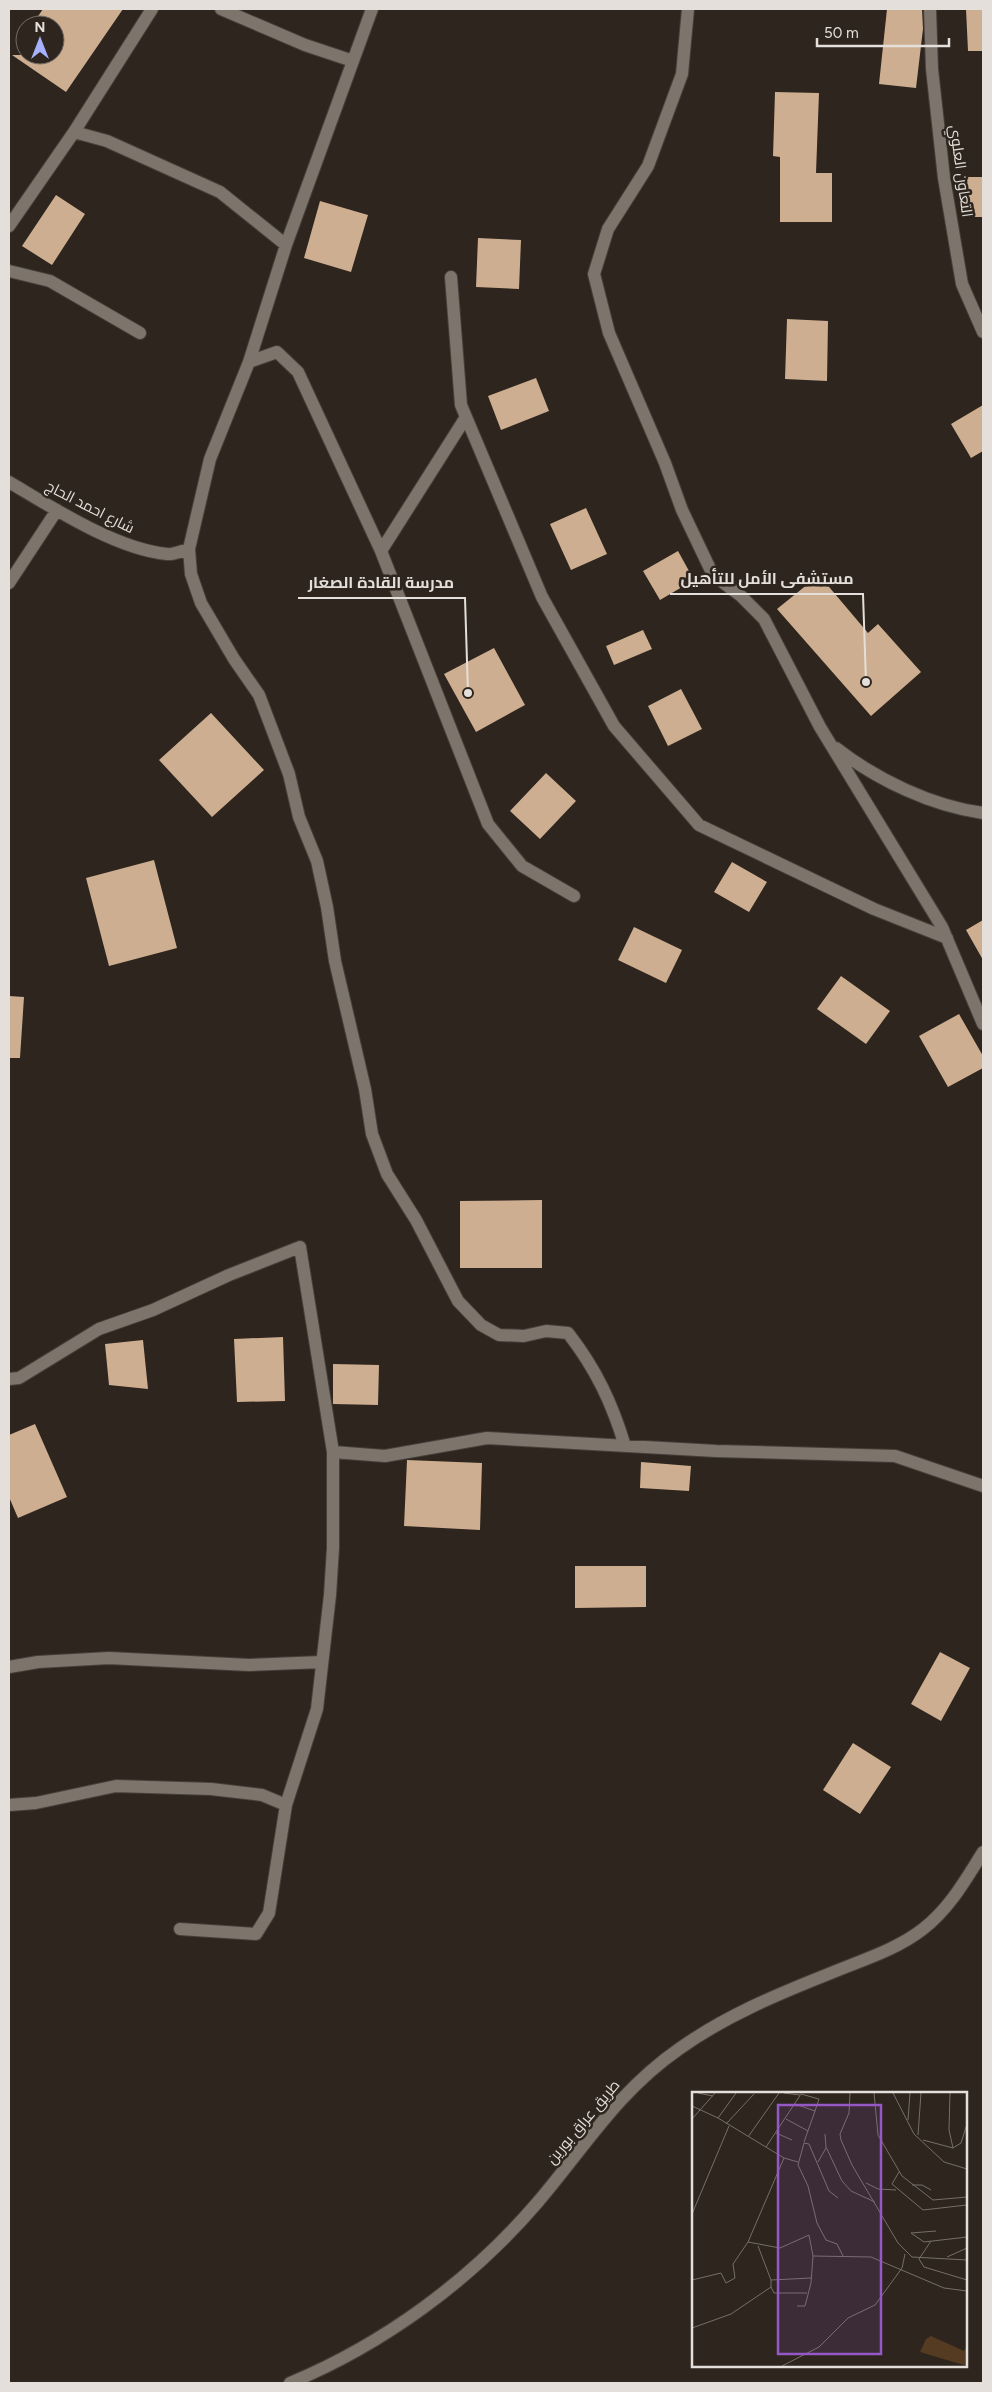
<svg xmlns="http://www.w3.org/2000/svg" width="992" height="2392" viewBox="0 0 992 2392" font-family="Figtree,Cairo,sans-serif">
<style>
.building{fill:#ceae90}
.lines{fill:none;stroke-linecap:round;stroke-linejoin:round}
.street-casing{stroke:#47403a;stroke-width:14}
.secondary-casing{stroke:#47403a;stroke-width:14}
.street{stroke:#7d746c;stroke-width:12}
.secondary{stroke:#7d746c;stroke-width:12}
.labels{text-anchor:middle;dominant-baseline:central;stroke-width:5;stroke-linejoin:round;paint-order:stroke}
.street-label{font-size:15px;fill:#e4dfda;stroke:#2d251e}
.inset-road{fill:none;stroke:#766f69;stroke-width:1}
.view{fill:#9559c6;fill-opacity:0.15;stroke:#9559c6;stroke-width:2.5}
.inset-edge{fill:none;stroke:#e4dfda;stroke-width:2.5}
.leader{fill:none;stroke:#e4dfda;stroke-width:2}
.callout-dot{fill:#e4dfda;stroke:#2d251e;stroke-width:2}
.callout-label{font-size:16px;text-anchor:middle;font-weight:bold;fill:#e4dfda;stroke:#2d251e;stroke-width:5;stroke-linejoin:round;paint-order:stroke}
</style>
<rect width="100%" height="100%" fill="#2d251e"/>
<!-- building -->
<path class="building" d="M43,9H123L66,92L12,55H55V25H32Z
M887,9H922L923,29L916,88L879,84Z
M966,9H983V51H968Z
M775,92L819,93L816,173H832V222H780V157L773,156Z
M966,177H983V217H966Z
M56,195L85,214L52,265L22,246Z
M320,201L368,215L351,272L304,258Z
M478,238L521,240L519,289L476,287Z
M787,319L828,321L827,381L785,379Z
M536,378L549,411L501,430L488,396Z
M983,405V451L971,458L951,424Z
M586,508L607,554L571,570L550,524Z
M678,551L694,580L660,600L643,571Z
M819,575L868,633L878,624L921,672L871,716L777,609Z
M643,630L652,649L614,665L606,646Z
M494,648L525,705L476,732L444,674Z
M681,689L702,729L668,746L648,706Z
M211,713L264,770L212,817L159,760Z
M546,773L576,801L540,839L510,811Z
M154,860L177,948L109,966L86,878Z
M732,862L767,882L749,912L714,892Z
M983,920V960L966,930Z
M634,927L682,950L666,983L618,960Z
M841,976L890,1011L866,1044L817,1009Z
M9,996L24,997L20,1058H9Z
M959,1014L983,1056V1068L948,1087L919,1036Z
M542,1200V1268H460V1201Z
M283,1337L285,1401L237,1402L234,1339Z
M143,1340L148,1389L109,1385L105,1344Z
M333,1364L379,1365L378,1405L333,1404Z
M35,1424L67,1497L18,1518L9,1497V1435Z
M407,1460L482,1463L480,1530L404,1526Z
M641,1462L691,1466L689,1491L640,1488Z
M575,1566H646V1607L575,1608Z
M940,1652L970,1668L941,1721L911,1704Z
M853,1743L891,1767L860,1814L823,1790Z"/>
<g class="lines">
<defs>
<path id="street" d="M221,9L305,45L353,61L286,245L249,362
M688,9L682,74L648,166L608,229L594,274L609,333L665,463L682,510L713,575L741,596L764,619L820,727L942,927L983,1024
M930,9L932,69L944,178L962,284L983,332
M353,61L372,9
M74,132L107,141L220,192L286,245
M9,226L74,132L152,9
M9,271L50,281L140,333
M451,277L461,405L542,597L614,726L699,825L874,909L947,938
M9,482C53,508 116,549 167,554C173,555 182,551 189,549
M381,551L466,417
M9,583L57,510
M836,748C877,780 932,806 983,813
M574,896L522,866L488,824L381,551L298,372L277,352L249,362L210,459L189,549L191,574L201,603L234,659L259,695L289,774L299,817L317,861L327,907L335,961L365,1089L372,1134L387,1174L416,1220L458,1301L481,1325L499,1335L524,1336L546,1331L568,1333C596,1369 612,1403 625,1446
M9,1379L19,1378L99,1329L153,1310L229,1275L300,1247L333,1452V1548L330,1595L317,1709L286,1805L269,1913L256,1934L180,1929
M333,1452L385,1456L487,1438L716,1451L895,1456L983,1486
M9,1667L38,1662L109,1658L249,1665L322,1662
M9,1805L36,1803L116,1786L211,1789L262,1795L286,1805"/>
<path id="secondary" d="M290,2383C384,2344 471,2280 537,2203C585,2147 617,2092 679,2049C725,2016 778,1994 831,1973C862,1960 896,1950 923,1929C950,1908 966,1879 983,1852"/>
</defs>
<!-- street casing -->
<use href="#street" class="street-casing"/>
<!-- secondary casing -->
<use href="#secondary" class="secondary-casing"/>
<!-- street -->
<use href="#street" class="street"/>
<!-- secondary -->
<use href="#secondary" class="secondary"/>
</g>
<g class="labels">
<!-- street labels -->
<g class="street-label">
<text transform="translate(961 171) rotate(82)">التعاون العلوي</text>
<text transform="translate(90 507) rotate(27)">شارع احمد الحاج</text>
<text transform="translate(583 2122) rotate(-50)">طريق عراق بورين</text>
</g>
</g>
<!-- overview -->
<g transform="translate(692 2092)">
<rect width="275" height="275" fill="#2d251e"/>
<path d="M239,244L272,259L275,253V274L228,260L234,247Z" fill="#543b21"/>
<path class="inset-road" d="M6,1L21,4M44,1L26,26L92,66L106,70M92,1L108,3M158,1L157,21L148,42L149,48L160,73L206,151L220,165L275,168M182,1L186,43L210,84L241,108L275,105M201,1L222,42L252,70L275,77M258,1L257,38L261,56M103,12L123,19L112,50M0,14L26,26M0,27L23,1M94,27L116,39M216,28L218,1M34,32L62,2M84,41L100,48M133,42L134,55L150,89L159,99L183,110M226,43L229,1M56,45L87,1M231,48L261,56M74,55L109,2L127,7L123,19M261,56L269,51L275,32M126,70L134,56M207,80L200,92L231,118L275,113M174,91L186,97L204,98M220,93H230L239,98M146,106L137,99L117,52L112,51L106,73L116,94L125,131L134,148L145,152L151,164M0,122L37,34M219,141L232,150L275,145M219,141L244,139M56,150L88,156L117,143L121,164L119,191L113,214H105M121,164L179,165L252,196L275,199M255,165L275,156M227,167L232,175L275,188M227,167L239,149M0,188L29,181L34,191L43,186L41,172L56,150L92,66M79,188L119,186M79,195L82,201H115M0,236L39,222L79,195V188L66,154M90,274L127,255L156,226L183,213L210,176L213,162"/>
<path class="view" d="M86,13H189V262H86Z"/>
<rect width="275" height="275" class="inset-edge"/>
</g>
<!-- callouts -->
<path class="leader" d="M866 682L863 594H670M468 693L465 598H298"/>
<g class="callout-dot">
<circle cx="866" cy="682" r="5"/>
<circle cx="468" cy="693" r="5"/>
</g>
<g class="callout-label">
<text x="767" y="584">مستشفى الأمل للتأهيل</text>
<text x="381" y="588">مدرسة القادة الصغار</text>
</g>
<!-- border -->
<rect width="992" height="2392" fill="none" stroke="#e4dfda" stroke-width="20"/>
<!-- north arrow -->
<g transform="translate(40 40)"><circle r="24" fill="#2d251e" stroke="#766f69"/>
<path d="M0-4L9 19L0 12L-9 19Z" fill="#a5b1fc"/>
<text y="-8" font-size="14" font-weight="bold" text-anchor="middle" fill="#e4dfda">N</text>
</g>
<!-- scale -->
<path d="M817 38v8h132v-8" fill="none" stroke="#e4dfda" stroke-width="2.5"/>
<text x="824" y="38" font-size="15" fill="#e4dfda" stroke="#2d251e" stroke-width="4" paint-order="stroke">50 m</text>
</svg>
